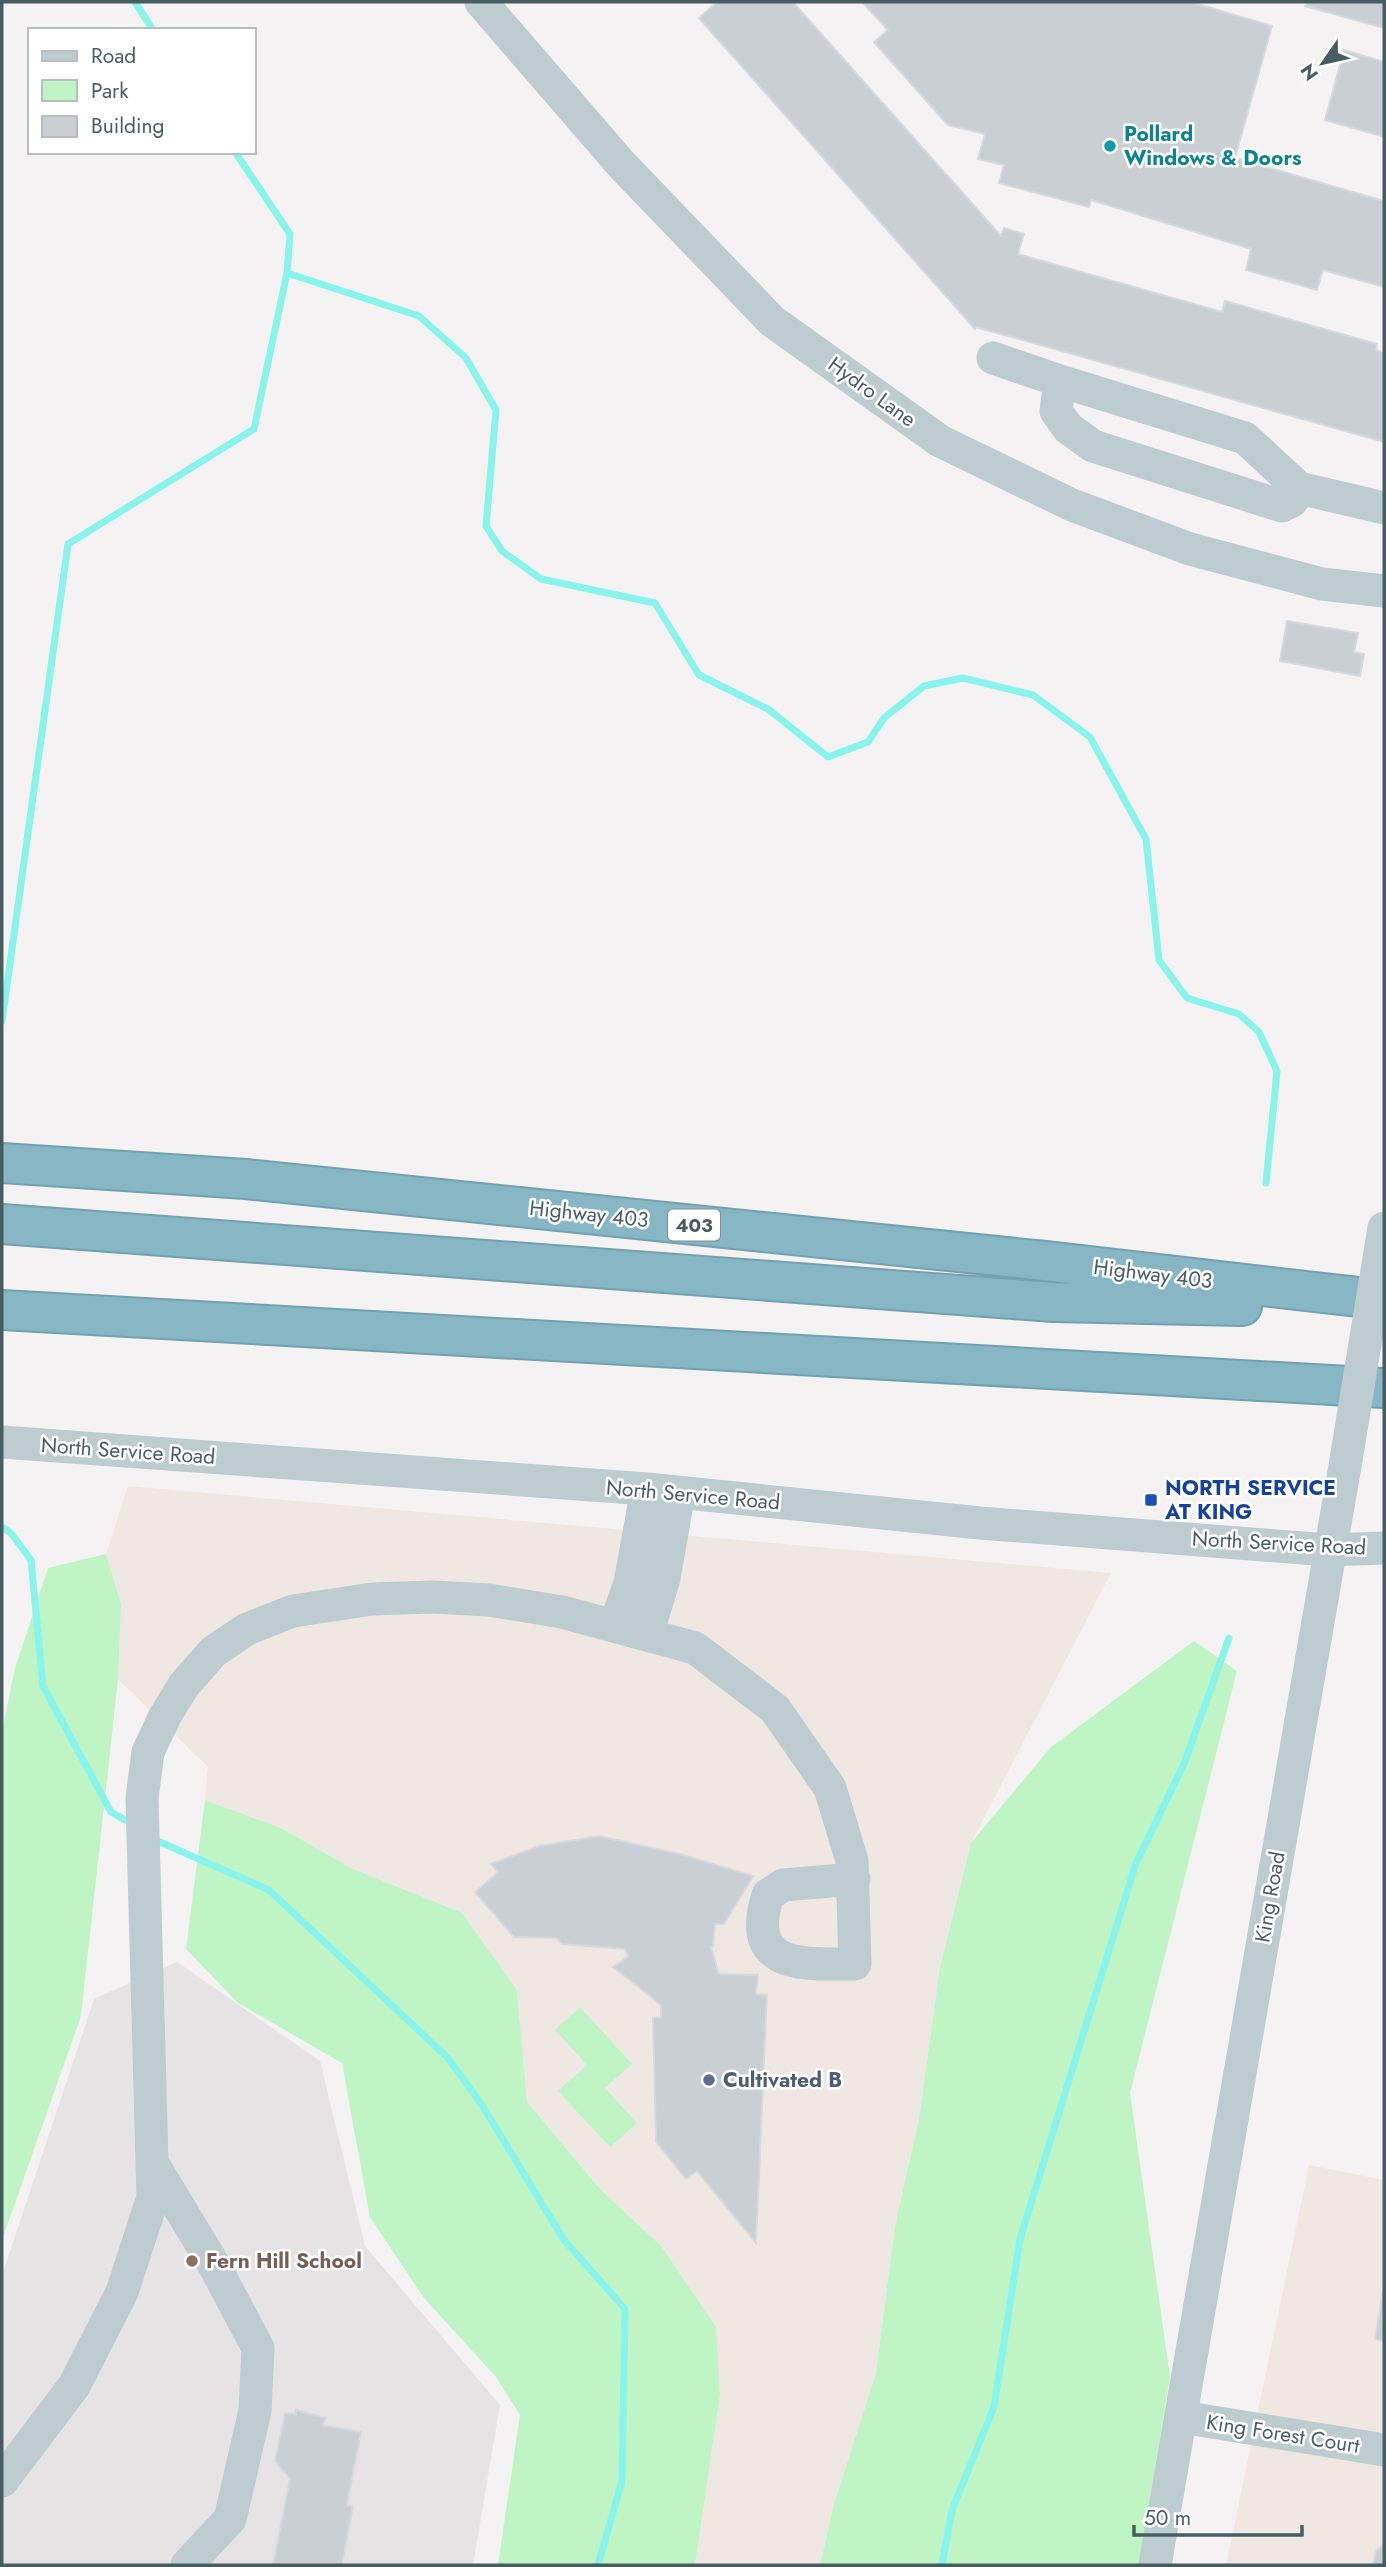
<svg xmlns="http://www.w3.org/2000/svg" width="1386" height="2567" viewBox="0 0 1386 2567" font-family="Jost,sans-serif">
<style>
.commercial{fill:#efe8e2}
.education{fill:#e6e3e5}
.green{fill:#bff4c5}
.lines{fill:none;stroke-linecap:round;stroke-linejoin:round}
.stream{stroke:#89f4ec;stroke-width:7}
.building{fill:#c9cfd2;stroke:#d6dade;stroke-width:2}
.highway-casing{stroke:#72a1b0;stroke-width:42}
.minor{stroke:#bccccf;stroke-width:33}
.highway{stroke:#87b6c4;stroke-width:38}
.minor-bridge{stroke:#bccccf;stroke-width:33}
.culture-dot{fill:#0f9aa8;stroke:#fff;stroke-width:2.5}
.transit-dot{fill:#1a4fb4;stroke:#fff;stroke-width:2.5}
.service-dot{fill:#5c6f8a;stroke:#fff;stroke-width:2.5}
.education-dot{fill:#8d6e63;stroke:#fff;stroke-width:2.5}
.labels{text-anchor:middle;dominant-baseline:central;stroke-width:5;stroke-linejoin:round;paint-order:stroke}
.shield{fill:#fff;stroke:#7f8e91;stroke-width:2}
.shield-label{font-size:19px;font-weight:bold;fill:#485d62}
.culture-label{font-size:21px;font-weight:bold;fill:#0d838f;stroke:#fff;text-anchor:start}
.street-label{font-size:21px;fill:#485d62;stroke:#fff}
.transit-label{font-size:21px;font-weight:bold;fill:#164399;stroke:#fff;text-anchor:start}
.service-label{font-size:21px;font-weight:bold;fill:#4e5e75;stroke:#fff;text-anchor:start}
.education-label{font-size:21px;font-weight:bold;fill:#785e54;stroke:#fff;text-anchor:start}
</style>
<rect width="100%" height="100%" fill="#f5f2f3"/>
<!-- commercial -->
<path class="commercial" d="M128,1486L1111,1573L971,1843L940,1967L919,2119L895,2226L876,2373L834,2504L820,2565H695L720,2396L661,2246L602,2191L527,2102L517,1990L353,1869L281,1828L205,1800L208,1767L118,1679L121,1604L106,1554Z
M1309,2165L1384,2180V2565H1226Z"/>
<!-- education -->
<path class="education" d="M177,1962L320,2061L365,2246L500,2405L473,2565H2V2275L94,1999Z"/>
<!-- green -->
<path class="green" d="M106,1554L121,1604L118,1679L81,2016L2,2240V1731L15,1668L48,1568Z
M1194,1641L1237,1671L1130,2093L1170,2377L1139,2565H820L834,2504L876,2373L895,2226L919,2119L940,1967L971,1843L1051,1747Z
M205,1800L281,1828L353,1869L462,1913L517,1990L527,2102L602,2191L661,2246L716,2327L720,2396L695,2565H498L520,2415L496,2377L424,2298L370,2217L342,2063L238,2003L186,1949Z
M580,2007L632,2064L605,2088L637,2123L610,2147L558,2091L587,2065L555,2030Z"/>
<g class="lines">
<!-- stream -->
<path class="stream" d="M135,2L153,30
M287,273L419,316L466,358L496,410L486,526L502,551L541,579L655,603L699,675L768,709L828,757L868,742L884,718L924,686L963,678L1033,695L1090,737L1146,839L1159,960L1187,998L1239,1014L1259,1032L1277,1071L1266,1183
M2,1021L68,544L254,429L287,273L290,234L235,152
M2,1527L11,1533L31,1560L43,1686L111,1812L125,1820
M160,1842L269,1890L448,2058L482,2105L564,2240L625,2309L622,2481L598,2565
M942,2565L952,2510L994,2407L1020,2239L1136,1863L1184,1764L1229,1638"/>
</g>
<!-- building -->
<path class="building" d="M717,2H793L1001,236L1004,228L1024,234L1018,254L1222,312L1225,301L1377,344L1376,350L1384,352V442L976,327L975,329L699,18Z
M862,2H1191L1272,26L1235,158L1384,201V287L1323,270L1317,290L1246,270L1251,249L1091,200L1089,207L999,183L1004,165L978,159L985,134L948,125L874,42L888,30Z
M1307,2H1384V28L1305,6Z
M1344,50L1384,62V137L1325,120Z
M1287,621L1358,633L1354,652L1364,654L1360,676L1280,661Z
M599,1836L680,1854L753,1876L724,1924H715L713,1947H711L719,1974L758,1975L756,1994L767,1995L756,2243L697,2171L686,2179L656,2142L653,2018L661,2017V2005L613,1967L629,1956L624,1949L562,1944L556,1938L514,1937L475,1892L498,1872L491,1864L539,1846Z
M1384,2284V2341L1375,2339Z
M296,2410L326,2418L322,2425L361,2432L347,2505L353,2506L342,2565H273L290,2479L275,2461L285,2413L296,2414Z
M1384,2544V2565H1373L1376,2551Z"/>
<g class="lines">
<defs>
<path id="highway" d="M2,1163L246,1179L1045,1261L1384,1300
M2,1224L1053,1302L1242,1306
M2,1310L1384,1388"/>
</defs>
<!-- highway casing -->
<use href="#highway" class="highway-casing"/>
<!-- minor -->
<path class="minor" d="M481,2L622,165L772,321L940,441L1072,505L1190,549L1322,584L1384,591
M993,358L1060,381
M1299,488L1292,501L1282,506L1093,446L1068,428L1056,411L1060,381L1245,438L1299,488L1384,508
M2,1442L647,1489L980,1523L1329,1550L1384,1548
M615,1626L630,1583L647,1489
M647,1635L664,1578L679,1493
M153,2164L214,2265L258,2348L255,2411L230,2519L187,2565
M1182,2417L1384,2450
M2,2481L74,2386L122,2292L153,2197L142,1798L148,1752L165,1716L184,1685L213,1652L247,1629L293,1611L372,1599L432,1597L489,1600L562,1612L695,1648L775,1709L830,1788L852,1861L855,1964C804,1964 744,1970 768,1895L783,1885L854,1879
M1155,2565L1346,1460"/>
<!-- highway -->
<use href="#highway" class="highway"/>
<!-- minor-bridge -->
<path class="minor-bridge" d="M1346,1460L1384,1228"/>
</g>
<!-- markers -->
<circle class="culture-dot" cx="1110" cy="146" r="7"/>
<rect class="transit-dot" x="1144" y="1493" width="14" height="14" rx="3.5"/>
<circle class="service-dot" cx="709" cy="2080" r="7"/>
<circle class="education-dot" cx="192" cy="2261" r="7"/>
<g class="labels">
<!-- shield labels -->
<rect class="shield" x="668" y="1209.5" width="52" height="31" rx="5"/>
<g class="shield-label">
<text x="694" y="1225">403</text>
</g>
<!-- culture labels -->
<g class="culture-label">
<text x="1124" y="134">Pollard<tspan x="1124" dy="24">Windows &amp; Doors</tspan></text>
</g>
<!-- street labels -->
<g class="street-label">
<text transform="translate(872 392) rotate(36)">Hydro Lane</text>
<text transform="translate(589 1214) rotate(6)">Highway 403</text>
<text transform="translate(1153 1274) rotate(7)">Highway 403</text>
<text transform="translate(128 1451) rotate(4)">North Service Road</text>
<text transform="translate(693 1495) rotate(5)">North Service Road</text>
<text transform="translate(1279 1543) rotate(3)">North Service Road</text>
<text transform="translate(1270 1897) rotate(-80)">King Road</text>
<text transform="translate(1283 2434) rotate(9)">King Forest Court</text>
</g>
<!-- transit labels -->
<g class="transit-label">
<text x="1165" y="1488">NORTH SERVICE<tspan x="1165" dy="24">AT KING</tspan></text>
</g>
<!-- service labels -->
<g class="service-label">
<text x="723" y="2080">Cultivated B</text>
</g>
<!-- education labels -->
<g class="education-label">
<text x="206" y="2261">Fern Hill School</text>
</g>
</g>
<!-- border -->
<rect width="1386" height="2567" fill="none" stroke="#485d62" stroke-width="7"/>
<!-- legend -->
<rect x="28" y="28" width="228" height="126" fill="#ffffff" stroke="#b6bec0" stroke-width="2"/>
<rect x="42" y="51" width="35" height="10" fill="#bccccf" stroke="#b6bec0" stroke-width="2"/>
<text x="91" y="63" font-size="21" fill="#485d62">Road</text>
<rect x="42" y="80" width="35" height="21" fill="#bff4c5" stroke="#b6bec0" stroke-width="2"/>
<text x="91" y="98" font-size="21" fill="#485d62">Park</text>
<rect x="42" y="116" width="35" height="21" fill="#c9cfd2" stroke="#b6bec0" stroke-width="2"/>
<text x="91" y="133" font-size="21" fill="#485d62">Building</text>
<!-- north arrow -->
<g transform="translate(1323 63) rotate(236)" stroke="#ffffff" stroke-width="5" paint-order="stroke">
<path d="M0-5L12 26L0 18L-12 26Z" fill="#485d62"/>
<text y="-10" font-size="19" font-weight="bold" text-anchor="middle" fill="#485d62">N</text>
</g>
<!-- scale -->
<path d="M1134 2525v10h168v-10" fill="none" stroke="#485d62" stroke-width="3.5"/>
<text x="1144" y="2525" font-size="21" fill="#485d62" stroke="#ffffff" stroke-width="5" paint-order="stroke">50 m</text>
</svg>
